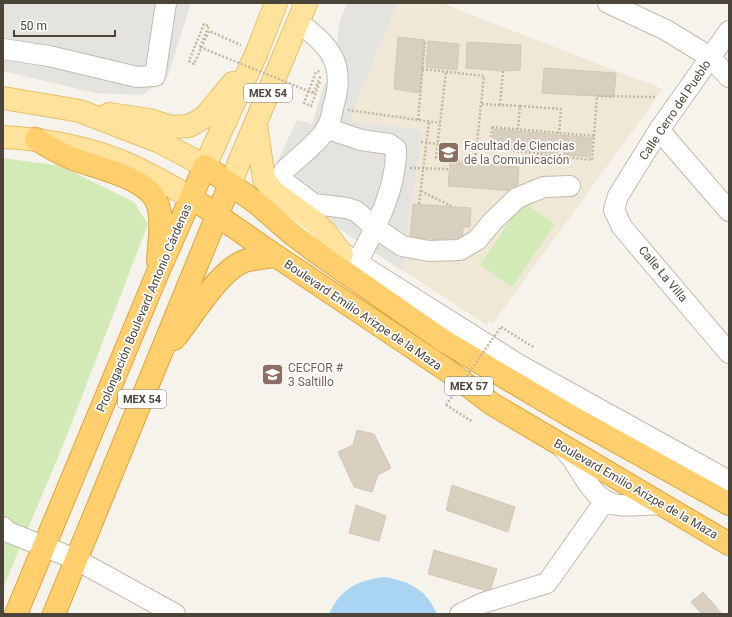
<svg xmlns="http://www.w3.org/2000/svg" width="732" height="617" viewBox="0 0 732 617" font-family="Roboto,sans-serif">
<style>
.education{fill:#efe8d6}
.green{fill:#d2eab5}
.parking{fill:#e5e3e0}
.water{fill:#a9d4f2}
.building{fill:#d8cfc1;stroke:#d3c7b4}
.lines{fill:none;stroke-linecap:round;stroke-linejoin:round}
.minor-casing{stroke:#c2bbae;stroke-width:22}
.major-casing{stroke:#e6c16a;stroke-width:24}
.highway-casing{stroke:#e0a43c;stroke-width:24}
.path{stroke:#c4b79f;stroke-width:2.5;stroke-dasharray:2 2;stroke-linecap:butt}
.minor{stroke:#fff;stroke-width:20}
.major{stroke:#ffe39c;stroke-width:22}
.highway{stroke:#ffcf6e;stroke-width:22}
.path-bridge{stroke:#c4b79f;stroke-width:2.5;stroke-dasharray:2 2;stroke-linecap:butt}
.labels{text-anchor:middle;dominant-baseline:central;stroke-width:3.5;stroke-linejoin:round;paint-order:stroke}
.shield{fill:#fff;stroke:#817c74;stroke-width:1}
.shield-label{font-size:11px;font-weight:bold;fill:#4b4439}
.street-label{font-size:12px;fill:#4b4439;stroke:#fff}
.education-label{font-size:12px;fill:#785e54;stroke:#fff;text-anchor:start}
</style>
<rect width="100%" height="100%" fill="#f6f3ec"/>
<!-- education -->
<path class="education" d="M347,3H441L663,89L493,323L489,321L487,325L268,182L297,120L312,124L325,83L347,84L343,56L337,43L340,21Z"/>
<!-- green -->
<path class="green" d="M3,158L61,166L134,202L148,224L64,443L3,588Z
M523,202L555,224L512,287L480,265Z"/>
<!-- parking -->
<path class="parking" d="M3,3H191L168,76L142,95L95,93L3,71Z
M347,3H397L349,121L423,130L406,237L403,271L268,182L297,120L312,124L325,83L347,84L343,56L337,43L340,21Z"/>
<!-- water -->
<path class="water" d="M384,577C409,581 426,589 437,614H329C341,588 357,581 384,577Z"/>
<!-- building -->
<path class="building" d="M398,37L425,40L420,93L394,89Z
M428,41L459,44L457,70L426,67Z
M467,42L521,45L520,70L503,71L466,68Z
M544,68L616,73L614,97L542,93Z
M494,129L592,138L590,157L492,147Z
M450,162L519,167L517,191L448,186Z
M413,204L471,208L470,227H463L462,242L410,237Z
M357,430L374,434L391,468L378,475L372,492L354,487L338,452L353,445Z
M452,485L515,507L508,532L446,510Z
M356,505L386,516L379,541L349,533Z
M434,550L497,569L490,592L428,574Z
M703,592L722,614H702L691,602Z"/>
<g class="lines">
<defs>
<path id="minor" d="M608,3L666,30L710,57L729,77
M298,22C329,45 346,63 334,104C332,112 331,121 327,128C320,141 295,160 284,171C282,177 283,180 287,184L314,204L347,208L356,211L374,227L402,246L429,251L460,250L477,240L492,222L517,198L544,187L570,186
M729,31L659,130L618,196L614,210L622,227L729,353
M3,49L49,56L137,77L155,76L166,3
M326,128L361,140L389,144L396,149C397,189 375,228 357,263
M659,130L729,211
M274,210L521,366L729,481
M562,447C566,452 572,457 575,463C586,480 596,502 618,505C633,507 649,503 664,505
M3,527L8,532L75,559L175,614
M460,614L483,603L547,583L605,501"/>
<path id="major" d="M3,98L80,111L160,142L205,166L257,52L276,3
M109,114L149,120L172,127L189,126L205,117L233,83
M256,125L264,179L273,191L315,222L325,232L342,254
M3,137C45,139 93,148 132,166C152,175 172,187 192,198
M230,184L306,3"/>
<path id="highway" d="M36,139C47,146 59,153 71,158C95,168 150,177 158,205C163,222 159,244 158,261
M192,198L276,256L451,373L492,404L729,544
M174,339C192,318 221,266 248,260C257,258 267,257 276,256
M16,614L158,272L205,166L258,204L291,233L316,252L444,341L567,414L729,504
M54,614L230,184"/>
</defs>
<!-- minor casing -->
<use href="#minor" class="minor-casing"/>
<!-- major casing -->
<use href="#major" class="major-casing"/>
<!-- highway casing -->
<use href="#highway" class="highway-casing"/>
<!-- path -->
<path class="path" d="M200,47L209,26L204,24L189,61L194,64L209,31L241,45
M422,69L484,76L475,162L436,158L446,72
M503,71L500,105L520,106L518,129
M320,82L311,106L304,103L316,72L320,71
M313,93L321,75
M482,104L500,105
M520,106L561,109L559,133
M348,110L440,123
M418,120L425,41
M492,127L594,136L592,160L490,148Z
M594,136L597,96L656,97
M421,142L438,144
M410,168L449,169
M421,191L451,206
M419,204L429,121
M501,327L535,348
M446,405L473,422"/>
<!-- minor -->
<use href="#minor" class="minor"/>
<!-- major -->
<use href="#major" class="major"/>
<!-- highway -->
<use href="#highway" class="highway"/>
<!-- path-bridge -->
<path class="path-bridge" d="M200,47L313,93
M446,405L501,327"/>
</g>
<!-- icons -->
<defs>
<symbol id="university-square" viewBox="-11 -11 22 22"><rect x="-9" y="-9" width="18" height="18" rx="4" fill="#8d6e63" stroke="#fff"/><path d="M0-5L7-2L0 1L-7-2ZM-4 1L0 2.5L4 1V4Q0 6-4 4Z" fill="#fff"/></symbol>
<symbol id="school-square" viewBox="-11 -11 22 22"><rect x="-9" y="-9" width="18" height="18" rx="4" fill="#8d6e63" stroke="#fff"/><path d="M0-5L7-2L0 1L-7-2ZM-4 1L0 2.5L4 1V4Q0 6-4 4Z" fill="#fff"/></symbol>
</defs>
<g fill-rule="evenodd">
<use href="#university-square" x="436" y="140" width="25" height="25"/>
<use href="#school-square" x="260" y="362" width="25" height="25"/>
</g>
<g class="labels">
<!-- shield labels -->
<g class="shield">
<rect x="244" y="84" width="48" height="18" rx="3"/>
<rect x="445" y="377" width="48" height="18" rx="3"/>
<rect x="118" y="390" width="48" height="18" rx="3"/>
</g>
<g class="shield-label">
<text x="268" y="93">MEX 54</text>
<text x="469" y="386">MEX 57</text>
<text x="142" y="399">MEX 54</text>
</g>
<!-- street labels -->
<g class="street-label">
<text transform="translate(675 110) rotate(-56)">Calle Cerro del Pueblo</text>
<text transform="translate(663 274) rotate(50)">Calle La Villa</text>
<text transform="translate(144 308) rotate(-67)">Prolongación Boulevard Antonio Cárdenas</text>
<text transform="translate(363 315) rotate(34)">Boulevard Emilio Arizpe de la Maza</text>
<text transform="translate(636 489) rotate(30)">Boulevard Emilio Arizpe de la Maza</text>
</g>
<!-- education labels -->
<g class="education-label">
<text x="464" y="146">Facultad de Ciencias<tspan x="464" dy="14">de la Comunicación</tspan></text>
<text x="288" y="368">CECFOR #<tspan x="288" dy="14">3 Saltillo</tspan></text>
</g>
</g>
<!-- border -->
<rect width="732" height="617" fill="none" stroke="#4b4439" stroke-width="8"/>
<!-- scale -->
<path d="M14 30v6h101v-6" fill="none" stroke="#4b4439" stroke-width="2"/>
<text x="20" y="30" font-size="12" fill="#4b4439" stroke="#ffffff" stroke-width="3" paint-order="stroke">50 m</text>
</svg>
